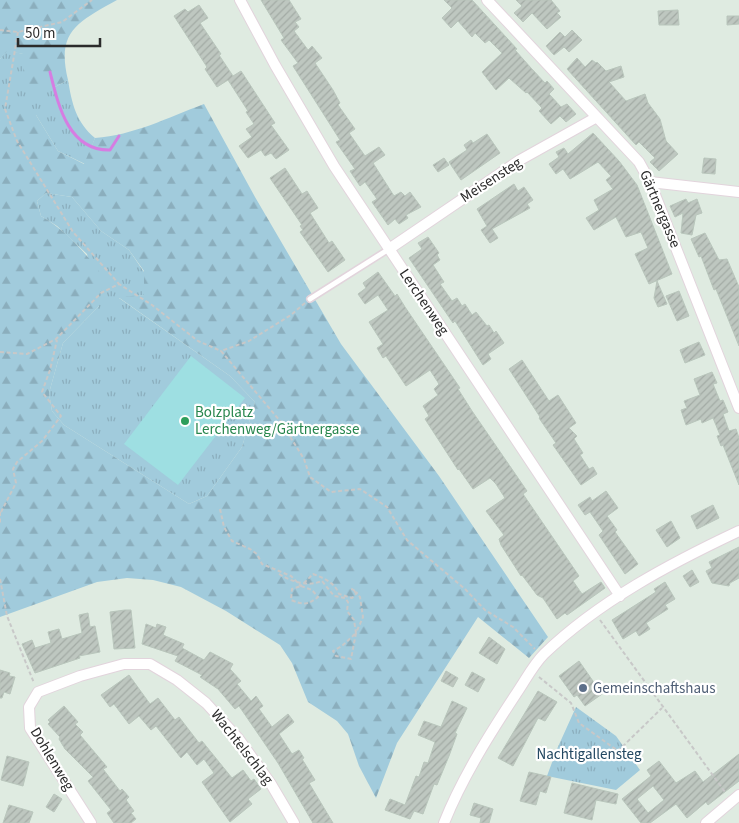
<svg xmlns="http://www.w3.org/2000/svg" width="739" height="823" viewBox="0 0 739 823" font-family="'Source Sans 3',sans-serif">
<style>
.grass{fill:url(#grass-tufts)}
.forest{fill:url(#forest-firs);fill-rule:evenodd}
.pitch{fill:#9edfe2}
.lines{fill:none;stroke-linecap:round;stroke-linejoin:round}
.stream{stroke:#d67de2;stroke-width:3}
.building{fill:url(#building-hatch);stroke:#b9c6bc;fill-rule:evenodd}
.service-casing{stroke:#e2d4dc;stroke-width:8}
.minor-casing{stroke:#e2d4dc;stroke-width:12}
.path{stroke:#c8c8c8;stroke-width:2;stroke-dasharray:4 2.5;stroke-linecap:butt}
.service{stroke:#fff;stroke-width:5}
.minor{stroke:#fff;stroke-width:10}
.leisure-dot{fill:#2e9e5b;stroke:#fff;stroke-width:2}
.service-dot{fill:#5c6f8a;stroke:#fff;stroke-width:2}
.labels{text-anchor:middle;dominant-baseline:central;stroke-width:4.5;stroke-linejoin:round;paint-order:stroke}
.street-label{font-size:15px;fill:#2b2b2b;stroke:#fff}
.leisure-label{font-size:15px;fill:#27864d;stroke:#fff;text-anchor:start}
.service-label{font-size:15px;fill:#4e5e75;stroke:#fff;text-anchor:start}
.park-label{font-size:15px;fill:#224761;stroke:#fff}
</style>
<defs>
<pattern id="grass-tufts" width="24" height="20" patternUnits="userSpaceOnUse" patternTransform="scale(1.25)"><rect width="24" height="20" fill="#a1cbdc"/><path d="M3 7l-1-3M5 7V3M7 7l1-3M15 17l-1-3M17 17v-4M19 17l1-3" fill="none" stroke="#8baebd"/></pattern>
<pattern id="forest-firs" width="22" height="20" patternUnits="userSpaceOnUse" patternTransform="scale(1.25)"><rect width="22" height="20" fill="#a1cbdc"/><path d="M5 1l3.5 6h-7zM16 11l3.5 6h-7z" fill="#8baebd"/></pattern>
<pattern id="building-hatch" width="6" height="6" patternUnits="userSpaceOnUse" patternTransform="scale(1.25)"><rect width="6" height="6" fill="#bec7c0"/><path d="M-1 1l2-2M0 6l6-6M5 7l2-2" fill="none" stroke="#a3aba5"/></pattern>
</defs>
<rect width="100%" height="100%" fill="#dfebe1"/>
<!-- grass -->
<path class="grass" d="M7,50L23,54L53,88L68,80C72,104 76,122 95,138L85,164L58,151L36,115L0,121V59Z
M46,193L72,197L101,231L129,250L144,272V295L119,298L230,376L255,402L242,447L207,496L189,504L64,425L52,411L49,393L63,343L99,306L87,254L57,226L41,216L37,201Z
M576,707L616,736L640,770L616,790L547,776L557,749Z"/>
<!-- forest -->
<path class="forest" d="M0,0H117C78,22 56,31 68,80L53,88L23,84V54L7,51L0,59Z
M204,104L255,197L341,344L439,476L548,637L529,658L478,617L397,743L376,798L359,766L348,734L337,721L308,702L292,663L280,645L226,611L181,587L153,580L127,578L97,582L0,617V121L13,107L36,115L58,151L84,164L95,138C134,135 167,118 204,104ZM46,193L72,197L101,231L129,250L144,271V295L118,297L230,376L255,402L242,447L207,496L189,504L64,425L52,411L49,393L63,343L99,306L103,277C86,253 67,231 41,216L37,201Z"/>
<!-- pitch -->
<path class="pitch" d="M191,356L245,398L178,485L124,444Z"/>
<g class="lines">
<!-- stream -->
<path class="stream" d="M50,72C58,104 68,151 110,150L119,136"/>
</g>
<!-- building -->
<path class="building" d="M261,0H289L301,19L295,22L299,27L294,31L308,50L312,46L322,58L315,63L333,90L340,103L338,105L355,129L349,133L365,156L379,147L385,155L373,163L394,196L401,192L405,196L410,192L421,207L406,215L408,218L399,224L395,219L388,225L372,202L377,199L365,182L360,186L350,171L355,169L336,142L340,140L293,66L298,63L281,40L284,38Z
M444,0H472L517,49L515,50L531,68L545,83L547,81L554,89L549,94L561,107L567,104L576,114L566,122L560,116L551,124L539,111L542,108L527,92L526,93L509,78L496,90L482,72L502,53L489,40L485,43L475,33L472,37L458,21L451,28L442,18L452,8Z
M516,0H551L560,11L557,13L561,17L547,29L532,13L523,22L514,13L522,6Z
M199,5L208,18L200,23L221,54L219,55L233,76L241,71L275,123L271,125L289,150L276,159L271,153L265,156L261,150L248,158L239,146L252,137L246,129L254,124L246,112L248,111L228,80L217,87L205,69L207,67L174,16L185,9L188,12Z
M678,10L679,25H659L658,11Z
M727,16H739V24L727,25Z
M572,30L582,40L569,52L564,47L554,55L546,46L560,32L565,37Z
M577,58L585,67L592,60L596,63L597,62L606,71L621,66L624,77L609,82L626,101L645,94L648,103L660,119L666,141L678,154L659,171L650,162L655,158L639,142L636,145L567,69Z
M593,133L619,161L637,185L672,274L649,284L635,254L648,248L641,232L626,237L616,217L594,230L586,218L599,210L594,200L613,189L606,180L611,176L598,162L570,179L563,169L556,174L549,164L559,157L556,152L564,148L568,154Z
M487,134L500,153L461,180L449,162L467,150L464,145L471,140L473,143Z
M444,158L449,165L438,172L433,165Z
M704,158L716,159L715,174L702,173Z
M285,168L302,194L307,191L318,208L310,213L329,243L332,241L345,260L328,272L300,232L303,230L300,226L302,225L270,178Z
M514,184L518,191L524,187L533,200L527,204L530,208L492,229L498,238L490,243L481,230L487,226L477,209Z
M686,199L688,203L697,199L702,213L696,215L692,235L681,233L683,213L675,217L670,206Z
M705,233L719,260L727,259L739,287V346L716,289L714,290L701,256L699,257L691,239Z
M428,237L439,253L437,255L440,260L433,265L444,282L440,284L452,301L457,298L462,306L465,304L472,315L476,312L487,326L489,325L494,333L496,331L504,343L488,354L491,359L483,365L455,321L453,323L409,258L422,249L418,243Z
M378,272L395,296L397,294L405,307L460,388L458,389L472,411L527,491L523,494L579,576L573,581L582,594L601,582L605,588L567,615L565,613L557,619L543,598L537,595L522,575L521,576L501,545L499,539L504,535L486,511L505,498L496,484L490,478L473,489L459,469L458,470L425,419L429,416L423,406L438,395L434,389L439,384L430,370L406,386L386,356L383,358L377,348L383,344L369,322L388,310L378,295L365,304L358,294L366,288L363,283Z
M657,281L667,304L658,307L654,298Z
M679,291L689,316L677,321L666,296Z
M699,342L705,355L685,363L680,350Z
M522,360L549,401L558,395L576,423L569,428L577,436L574,439L583,453L580,455L589,469L593,467L597,474L581,485L553,445L556,443L539,418L540,417L509,369Z
M712,372L717,383L713,384L720,401L723,400L728,412L723,414L729,431L736,429L739,438V485L723,445L721,446L717,436L720,435L713,418L702,423L701,419L686,425L681,410L687,408L684,401L700,395L694,379Z
M606,491L618,508L607,516L617,530L615,532L638,564L625,574L599,535L603,531L590,512L585,515L578,505L590,497L592,501Z
M713,505L719,518L697,529L691,516Z
M671,521L680,538L667,547L656,530Z
M739,547V578L730,583L729,586L712,583L706,571L712,568L709,562Z
M692,570L699,582L690,587L683,576Z
M665,582L675,599L665,605L668,609L646,623L650,629L639,636L636,631L623,639L612,620L656,592L654,589Z
M125,610H131L135,648L114,649L110,612Z
M88,613L90,627L95,626L100,652L79,656L80,658L35,673L22,644L32,640L35,648L51,643L48,632L59,629L62,639L82,633L79,615Z
M146,624L156,628L157,624L166,627L163,635L184,644L182,648L204,660L210,652L233,664L230,669L241,681L237,684L251,701L256,696L263,706L259,709L272,727L288,714L294,722L279,734L292,754L299,750L304,758L302,759L315,780L309,783L333,823H313L278,763L239,706L235,709L218,689L200,677L202,675L175,661L178,656L142,644Z
M489,637L505,649L497,664L479,653Z
M579,661L602,694L585,706L577,695L574,697L559,676Z
M0,670L10,673L9,676L15,677L10,694L4,692L2,698H0Z
M446,671L458,678L453,687L441,681Z
M472,672L485,679L478,692L465,685Z
M129,675L150,704L158,698L175,720L179,717L199,743L202,741L232,778L243,770L251,781L254,779L261,789L248,799L252,804L230,822L202,782L214,773L204,759L197,765L187,752L181,758L156,726L151,730L139,716L129,724L114,704L110,707L101,695Z
M538,691L557,702L545,721L538,718L513,766L498,758Z
M452,701L467,708L455,733L457,734L449,756L437,785L434,784L423,814L414,811L410,819L385,810L390,799L405,805L416,776L419,777L424,762L428,763L435,742L418,735L424,721L441,727Z
M64,706L78,722L75,724L83,732L80,735L107,767L103,769L120,791L122,789L129,797L126,800L134,811L131,813L136,819L131,823H114L107,813L111,810L88,781L93,777L65,749L59,739L60,737L48,724L50,722L48,720Z
M739,754V781L708,805L706,802L687,818L676,804L650,823H641L622,799L651,776L647,770L659,761L676,783L695,771L703,782ZM653,786L664,800L648,813L637,799Z
M7,756L29,762L23,786L1,780Z
M529,772L551,777L546,793L540,791L536,805L520,801Z
M572,783L618,794L616,804L596,800L592,820L564,813Z
M54,794L62,799L54,812L46,807Z
M474,803L493,809L489,823H480L481,818L470,815Z
M9,805L33,812L29,823H3Z"/>
<g class="lines">
<defs>
<path id="service" d="M310,299L389,249"/>
<path id="minor" d="M240,0L275,65L334,166L620,596
M487,0L639,162L650,182L739,408
M650,182L739,192
M389,249L520,160L597,117
M91,823L30,728L29,707L38,692L80,676L124,664H150L177,680L206,703L238,738L271,784L294,823
M444,823C462,778 489,735 516,694C525,681 533,665 544,654C599,601 671,563 739,531
M706,823L739,795"/>
</defs>
<!-- service casing -->
<use href="#service" class="service-casing"/>
<!-- minor casing -->
<use href="#minor" class="minor-casing"/>
<!-- path -->
<path class="path" d="M0,30L18,32L62,22L92,0
M18,32L5,109L17,141L73,232L119,284
M305,303L291,315L249,341L221,351L281,422L304,459L310,477L331,492L360,489L387,507L407,540L465,589L485,610L513,627L535,649
M0,352L27,354L56,339L101,293L119,284L152,305L198,341L221,351
M220,509L224,527L232,541L250,549L257,554L262,564L291,576L301,586L313,574C324,578 335,583 339,594L352,598L357,593L355,591
M0,512V523
M1,512L16,483L13,469L17,462L42,441L61,416L42,392L50,370L57,340
M279,574C292,582 308,587 322,581L334,596L345,598L348,602L347,611L354,620L356,633L363,617L361,604L360,597L352,589L355,591
M0,579L7,616L34,683
M301,586L312,590L318,597C308,605 303,605 291,600L292,589Z
M600,620L725,792
M356,633L351,659L336,656L333,651L342,646Z
M539,677L571,703L579,723L618,751L662,708"/>
<!-- service -->
<use href="#service" class="service"/>
<!-- minor -->
<use href="#minor" class="minor"/>
</g>
<!-- markers -->
<circle class="leisure-dot" cx="185" cy="421" r="5"/>
<circle class="service-dot" cx="583" cy="688" r="5"/>
<g class="labels">
<!-- street labels -->
<g class="street-label">
<text transform="translate(491 180) rotate(-33)">Meisensteg</text>
<text transform="translate(660 209) rotate(67)">Gärtnergasse</text>
<text transform="translate(424 302) rotate(56)">Lerchenweg</text>
<text transform="translate(242 747) rotate(52)">Wachtelschlag</text>
<text transform="translate(52 759) rotate(59)">Dohlenweg</text>
</g>
<!-- leisure labels -->
<g class="leisure-label">
<text x="195" y="412">Bolzplatz<tspan x="195" dy="17">Lerchenweg/Gärtnergasse</tspan></text>
</g>
<!-- service labels -->
<g class="service-label">
<text x="593" y="688">Gemeinschaftshaus</text>
</g>
<!-- park labels -->
<g class="park-label">
<text x="589" y="754">Nachtigallensteg</text>
</g>
</g>
<!-- scale -->
<path d="M18 38v8h82v-8" fill="none" stroke="#2b2b2b" stroke-width="2.5"/>
<text x="25" y="38" font-size="15" fill="#2b2b2b" stroke="#ffffff" stroke-width="4" paint-order="stroke">50 m</text>
</svg>
